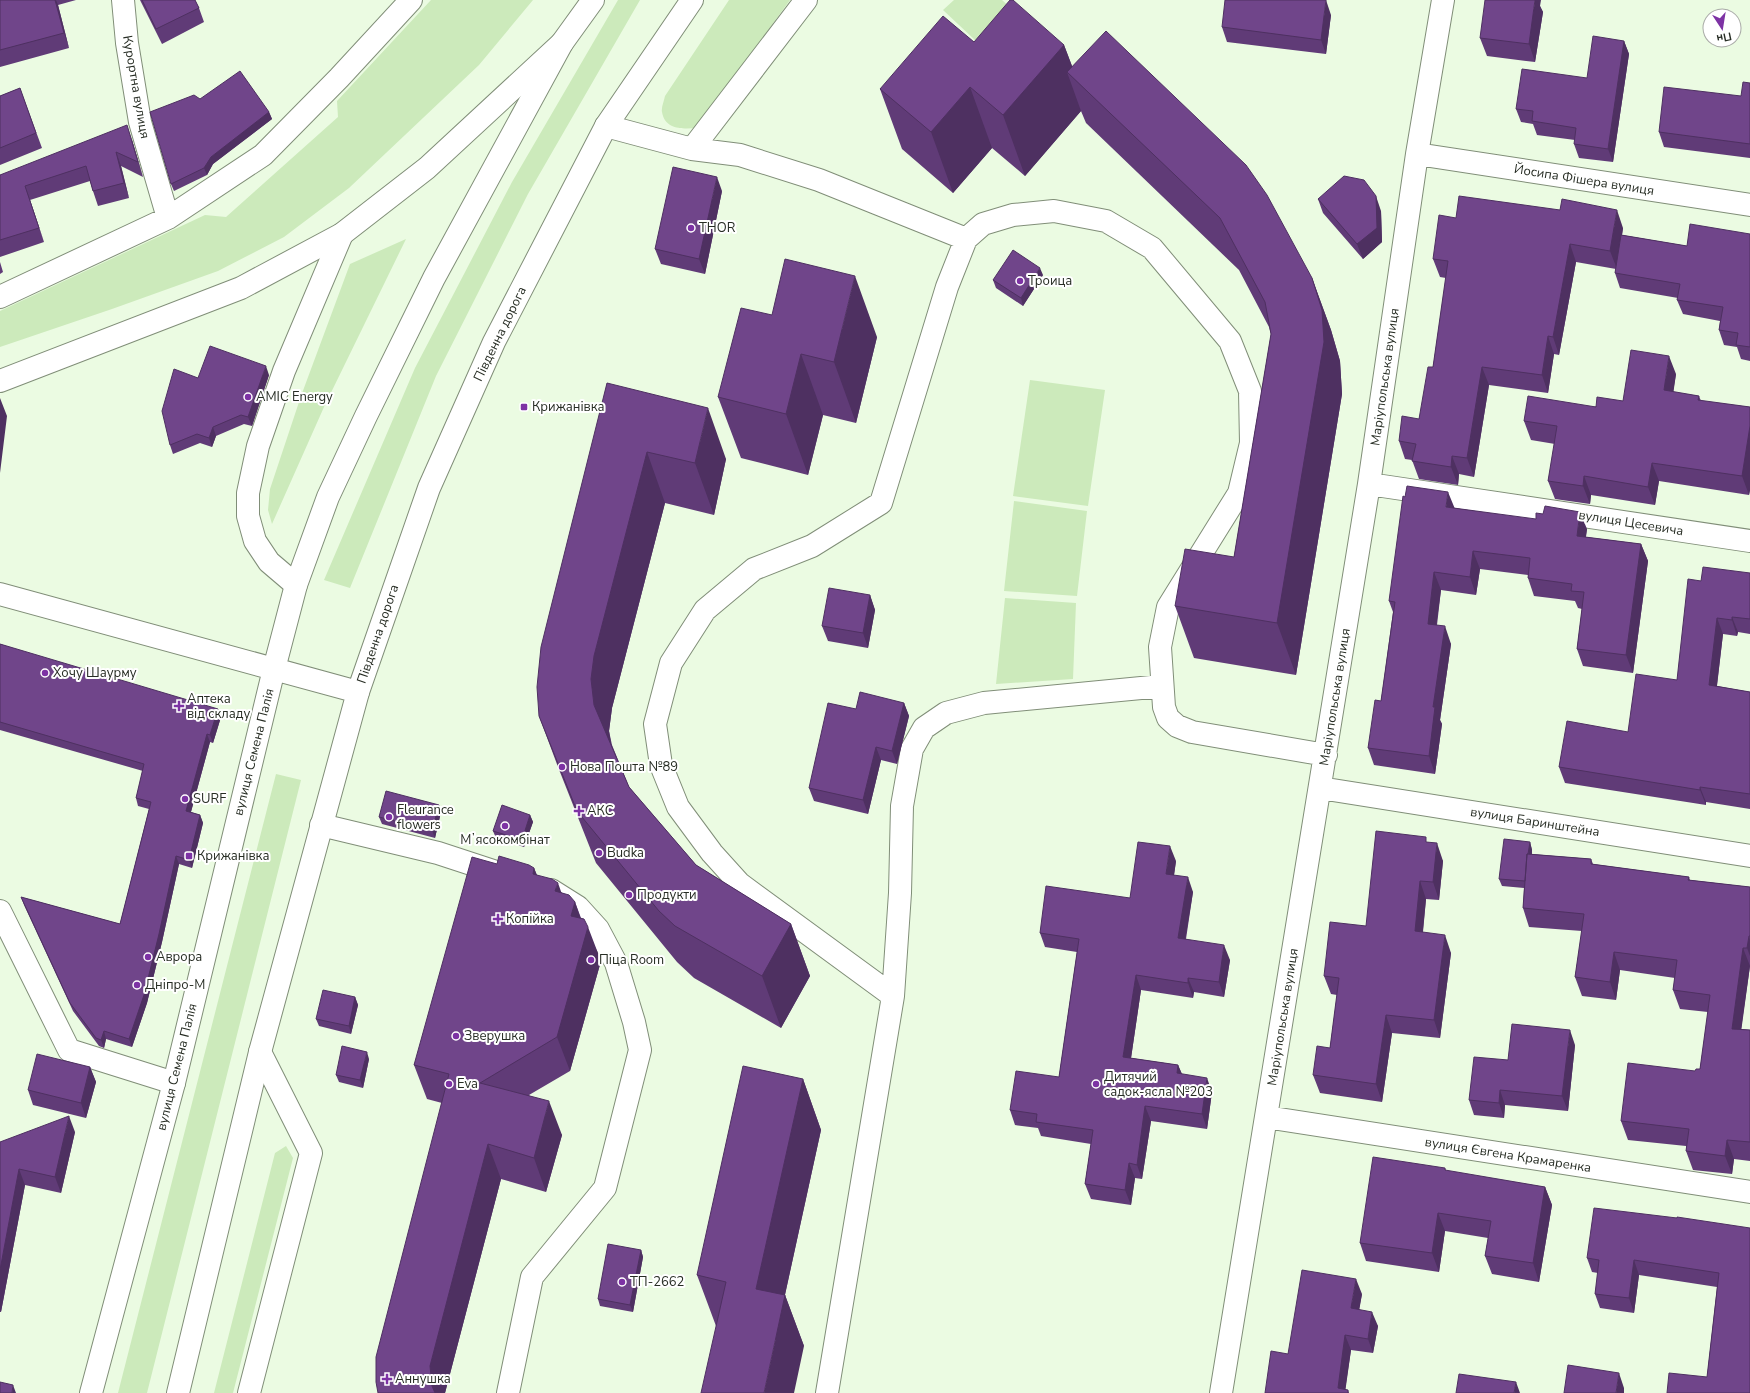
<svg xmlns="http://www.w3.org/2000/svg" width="1750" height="1393" viewBox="0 0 1750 1393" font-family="'Nunito Sans',sans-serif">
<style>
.green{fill:#cceabb}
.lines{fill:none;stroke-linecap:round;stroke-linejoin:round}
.minor-casing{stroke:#808e78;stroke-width:24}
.major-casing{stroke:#808e78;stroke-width:24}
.highway-casing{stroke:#808e78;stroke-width:24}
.minor{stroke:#fff;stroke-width:22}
.major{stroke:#fff;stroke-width:22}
.highway{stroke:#fff;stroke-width:22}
.wall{fill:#603b77}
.shaded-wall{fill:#4e3061}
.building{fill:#70458a;stroke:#4e3061}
.poi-dot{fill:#7d32a4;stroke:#fff;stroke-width:1.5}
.labels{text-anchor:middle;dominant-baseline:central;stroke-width:4;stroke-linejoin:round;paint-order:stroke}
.street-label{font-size:13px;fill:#272d24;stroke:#fff}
.poi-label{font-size:13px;fill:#272d24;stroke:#fff;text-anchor:start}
</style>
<rect width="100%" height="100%" fill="#ebfbe2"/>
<!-- green -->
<path class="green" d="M431,0H533L479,65L349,188L284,237L218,271L112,309L0,347V311L205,215L226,217L338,117L337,101Z
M618,0H640L528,194L436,376L350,588L324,580L415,368L512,182Z
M729,0H790L697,128C683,129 665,130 662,112C661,108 664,101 665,96Z
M954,0H1002L1012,9L976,41L943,10Z
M406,239L324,407L272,524L268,510L270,489L301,396L350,264Z
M1030,380L1105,390L1088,506L1013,496Z
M1014,501L1087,511L1077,596L1004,591Z
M1005,598L1076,603L1073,679L996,684Z
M276,774L301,780L147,1393H118Z
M286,1146L293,1158L233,1393H214L275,1153Z"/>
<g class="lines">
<defs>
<path id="minor" d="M123,0L127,43L140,122L168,218
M606,126L692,149L806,0
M692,149L740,155L819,180L966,239
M1417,154L1750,205
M0,297L168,218L263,155L339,78L411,0
M1369,484L1750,541
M296,585L269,562L255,541L248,516V493L258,446L284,371L342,234
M1320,788L1750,856
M321,825L438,853L499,873
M0,911L69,1050L174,1083
M893,996L740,884L712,853L678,807L661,765L655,724L671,663L705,610L754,569L812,546L881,503L947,287L966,239L983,224L1013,215L1054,211L1106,221L1152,248L1230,341L1250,391L1251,443L1239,493L1168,607L1160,647L1164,707L1168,718L1177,726L1192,732L1326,755
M1266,1117L1750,1192
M249,1393L311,1153L260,1052
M508,1393L532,1277L605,1188L640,1050L634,1022L616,963L598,929L578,907L551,890
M827,1393L893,996L900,893L902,806L912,749L924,728L946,713L984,703L1162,686
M1221,1393L1369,484L1417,154L1443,0"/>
<path id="major" d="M274,669L296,585L328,497L366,416L434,278L562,43L593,0
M358,692L429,488L494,342L606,126L692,0"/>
<path id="highway" d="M0,381L241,288L342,234L427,168L562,43
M0,594L358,692L260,1052L178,1393
M91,1393L174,1083L274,669"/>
</defs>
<!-- minor casing -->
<use href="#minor" class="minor-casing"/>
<!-- major casing -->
<use href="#major" class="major-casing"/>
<!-- highway casing -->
<use href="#highway" class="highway-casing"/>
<!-- minor -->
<use href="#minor" class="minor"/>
<!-- major -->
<use href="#major" class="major"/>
<!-- highway -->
<use href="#highway" class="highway"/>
</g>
<!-- wall -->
<path class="wall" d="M0,0H76L58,5L69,48L0,67Z
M140,0H195L199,8L204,22L162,44Z
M1540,6L1543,12L1535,62L1487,56L1480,38Z
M1331,15L1326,54L1227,42L1222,27Z
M1624,41L1629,54L1613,162L1579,158L1574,144L1575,140L1537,135L1533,124L1521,122L1516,109L1587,78Z
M974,42L1064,45L1072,66L1312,278L1331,330L1340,361L1342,394L1296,675L1194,658L1175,606L1234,557L1271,334L1269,327L1239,270L1086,123L1081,111L1025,176L992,148L953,193L902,149L880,89Z
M1750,83V158L1664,147L1659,132L1741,96Z
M20,88L42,148L0,165V96Z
M200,99L269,112L272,119L213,164L207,175L174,191L171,184Z
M132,140L143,177L121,166L129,198L98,206L93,191L90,181L30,200L44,242L0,257V175Z
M722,191L705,274L661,264L655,249Z
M1318,199L1381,211L1382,242L1363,259L1323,213Z
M1456,218L1623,228L1622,235L1687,246L1750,234V361L1741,359L1737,347L1724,345L1719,330L1720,321L1683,314L1677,300L1678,298L1620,288L1615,273L1616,269L1576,262L1559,355L1554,354L1548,393L1489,385L1474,477L1459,474L1458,485L1419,479L1412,460L1405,459L1399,441L1419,419L1433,367L1446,278L1440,277L1433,259Z
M0,262L3,272L0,274Z
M1043,275L1023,306L996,288L993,280Z
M772,315L877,337L856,423L823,415L808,475L741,458L718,397Z
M1676,374L1673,392L1699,396L1701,401L1750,407V490L1749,495L1659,481L1655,505L1591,495L1590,504L1555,499L1548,481L1555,444L1531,440L1524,421L1623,401Z
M269,375L252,426L244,424L216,436L212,447L200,443L173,454L170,445L198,378Z
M607,383L726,459L714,515L665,503L612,708L609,731L612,745L629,787L696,865L791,924L810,976L781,1028L694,978L677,962L596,863L558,767L539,716Z
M1454,508L1587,529L1586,537L1641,544L1648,561L1633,673L1583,666L1577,649L1582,609L1578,608L1575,601L1534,596L1528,578V575L1480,569L1476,595L1441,590L1437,625L1451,644L1440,720L1442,724L1435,774L1374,765L1368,748L1381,701L1393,612L1389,601Z
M1750,573V634L1738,632L1737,636L1723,634L1717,686L1750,692V809L1706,802V805L1565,783L1559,767L1628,732L1677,680L1701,581Z
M870,595L875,610L868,648L828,641L822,626Z
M0,644L221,717L213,743L210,742L191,812L200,815L203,823L192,868L179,864L162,942L147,1003L132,1047L106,1039L104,1048L99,1046L73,1011L24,905L21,897L120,924L149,809L138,806L136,798L143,771L0,730Z
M904,703L909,716L897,764L881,760L868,814L814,801L809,788L856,709Z
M439,805L441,812L435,838L382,824L379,817Z
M530,815L533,822L524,847L496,838L493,831Z
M1428,842L1443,861L1439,900L1426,899L1423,932L1451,953L1440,1038L1392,1033L1382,1102L1320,1093L1313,1075L1330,1048L1337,995L1331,994L1324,976L1366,926Z
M1530,842L1532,850V854L1591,859L1593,864L1689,877L1690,880L1750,887V966L1741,1029L1750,1030V1161L1734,1159L1732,1174L1693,1170L1686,1151V1146L1628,1140L1621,1121L1695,1071L1700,1069L1708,1012L1680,1009L1673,990L1675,978L1620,970L1616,1000L1582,996L1575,977L1582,931L1529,927L1523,908L1524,888L1502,886L1499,879Z
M1176,861L1174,875L1193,892L1186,939L1230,960L1224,997L1194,992L1193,998L1141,990L1131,1058L1178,1065L1182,1074L1212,1092L1207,1129L1151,1121L1142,1179L1135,1178L1131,1205L1091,1199L1085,1184L1091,1144L1041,1136L1038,1128L1015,1125L1010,1110L1059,1077L1077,952L1045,947L1040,933L1130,898Z
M497,864L534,868L537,875L575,902L581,918L601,961L570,1071L529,1095L562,1135L546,1192L501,1179L445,1393H378L442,1103L427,1099L414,1065Z
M355,997L358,1005L351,1034L319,1026L316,1019Z
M1575,1045L1568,1111L1505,1105L1504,1118L1474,1115L1469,1100L1508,1060Z
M369,1059L363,1088L339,1082L336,1075Z
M90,1067L96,1082L86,1118L33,1105L28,1090Z
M803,1079L821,1130L785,1295L804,1346L716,1326L697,1275Z
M75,1132L61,1193L25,1185L1,1312H0V1142Z
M1445,1168L1446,1171L1545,1187L1552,1205L1539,1282L1492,1274L1485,1256L1488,1238L1445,1231L1439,1272L1366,1261L1360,1243Z
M1750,1228L1707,1377L1717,1287L1639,1275L1634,1313L1600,1308L1595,1294L1598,1273L1592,1272L1587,1258Z
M641,1250L643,1257L633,1312L600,1306L598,1299Z
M1362,1294L1359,1309L1378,1326L1373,1353L1351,1350L1345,1390H1348L1349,1393H1265L1288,1354Z"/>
<!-- shaded-wall -->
<path class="shaded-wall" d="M55,0H56L58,5L69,48L64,33Z
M1326,0L1331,15L1326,54L1321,40Z
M1535,0H1541L1540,6L1543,12L1535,62L1529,44Z
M1624,41L1629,54L1613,162L1608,149Z
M1064,45L1078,82L1067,72L1081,111L1025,176L1003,115Z
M970,87L992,148L953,193L931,132Z
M269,112L272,119L213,164L207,175L204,168L211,157Z
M127,125L132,140L143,177L138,162Z
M116,152L121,166L129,198L124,183Z
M717,177L722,191L705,274L699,259Z
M25,186L30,200L44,242L39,228Z
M1376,196L1381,211L1382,242L1363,259L1357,244Z
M1617,210L1623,228L1617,269L1610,251Z
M1570,244L1576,262L1559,355L1553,337Z
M1040,268L1043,275L1023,306L1021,298Z
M855,276L877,337L856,423L834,362Z
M1312,278L1331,330L1340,361L1342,394L1296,675L1277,623Z
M1548,336L1554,354L1548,393L1542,375Z
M801,354L823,415L808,475L786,414Z
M1669,356L1676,374L1671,409L1664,390Z
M266,366L269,375L252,426L248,417Z
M1482,367L1489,385L1474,477L1467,458Z
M0,398L7,416L0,473Z
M708,408L726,459L714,515L695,463Z
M1750,426V490L1749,495L1742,476Z
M213,427L216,436L212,447L209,438Z
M647,452L665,503L612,708L609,731L613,756L594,705L591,679L594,656Z
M1452,456L1459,474L1458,485L1451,467Z
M1652,463L1659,481L1655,505L1648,487Z
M1584,476L1591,495L1590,504L1583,486Z
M1448,492L1455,509L1446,507Z
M1580,512L1587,529L1583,553L1577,536Z
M1641,544L1648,561L1633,673L1626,655Z
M1473,551L1480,569L1476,595L1470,577Z
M1434,572L1441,590L1434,642L1428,624Z
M870,595L875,610L868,648L863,633Z
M1732,617L1738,632L1737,636L1732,620Z
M1717,618L1723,634L1715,701L1709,685Z
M1445,626L1451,644L1440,720L1442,724L1435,774L1429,756L1433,707Z
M904,703L909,716L897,764L892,751Z
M218,709L221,717L213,743L210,735Z
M207,734L210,742L189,819L186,811Z
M876,747L881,760L868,814L863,800Z
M1700,787L1706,802V805L1700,790Z
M439,805L441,812L435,838L432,830Z
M200,815L203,823L192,868L189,860Z
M530,815L533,822L524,847L522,840Z
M1530,842L1532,850L1528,889L1525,881Z
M1437,843L1443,861L1439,900L1433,882Z
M1170,846L1176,861L1172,889L1166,874Z
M176,856L179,864L162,942L147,1003L132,1047L129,1039Z
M534,868L547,902L533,874Z
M1188,877L1193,892L1183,953L1178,938Z
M1420,881L1426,899L1421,949L1415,931Z
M558,883L570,917L555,891Z
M575,902L586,934L588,927L601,961L570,1071L557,1037L571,916Z
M791,924L810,976L781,1028L762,976Z
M1445,935L1451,953L1440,1038L1434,1020Z
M1749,936L1750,940V956L1747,948Z
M1224,945L1230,960L1224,997L1219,982Z
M1743,948L1750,966L1739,1047L1732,1029Z
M1614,952L1620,970L1616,1000L1610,982Z
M1136,975L1141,990L1129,1072L1123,1057Z
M1188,978L1194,992L1193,998L1188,983Z
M355,997L358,1005L351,1034L349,1026Z
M1386,1015L1392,1033L1382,1102L1376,1084Z
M1570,1030L1575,1045L1568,1111L1562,1096Z
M104,1031L106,1039L104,1048L101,1040Z
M367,1052L369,1059L363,1088L360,1080Z
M1178,1065L1184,1079L1177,1073Z
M90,1067L96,1082L86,1118L81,1103Z
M1207,1078L1212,1092L1207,1129L1202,1114Z
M803,1079L821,1130L775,1340L756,1289Z
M1500,1090L1505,1105L1504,1118L1499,1103Z
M549,1101L562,1135L546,1192L534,1158Z
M1145,1106L1151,1121L1142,1179L1137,1165Z
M69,1116L75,1132L61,1193L55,1177Z
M1727,1140L1734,1159L1732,1174L1725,1156Z
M488,1144L501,1179L445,1393H435L432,1386L430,1366Z
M1129,1163L1135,1178L1131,1205L1125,1190Z
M19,1169L25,1185L1,1312L0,1310V1270Z
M1545,1187L1552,1205L1539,1282L1533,1263Z
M1438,1213L1445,1231L1439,1272L1432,1253Z
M641,1250L643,1257L633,1312L630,1305Z
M1634,1260L1639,1275L1634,1313L1629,1298Z
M1356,1279L1362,1294L1357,1323L1351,1308Z
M785,1295L804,1346L794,1393H764Z
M1372,1312L1378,1326L1373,1353L1368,1339Z
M1345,1335L1351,1350L1345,1393L1338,1388Z
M1619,1373L1624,1388V1393H1616Z
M1516,1382L1520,1393H1514Z
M13,1385L16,1393H12Z"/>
<!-- building -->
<path class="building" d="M0,0H55L64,33L0,50Z
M142,0H195L199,8L156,29Z
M1010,0H1013L1064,45L1003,115L970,87L931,132L880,89L943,16L974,42Z
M1225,0H1326L1321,40L1222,27Z
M1485,0H1535L1529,44L1480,38Z
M1106,31L1246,165L1267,195L1312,278L1322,310L1324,342L1277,623L1175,606L1185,549L1234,557L1271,334L1265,302L1220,218L1067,72Z
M1593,36L1624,41L1608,149L1574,144L1576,128L1532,121L1533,111L1516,109L1522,69L1587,78Z
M240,71L269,112L211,157L204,168L171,184L150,112L194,95L200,99Z
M1743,82L1750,83V144L1659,132L1664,87L1741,96Z
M20,88L36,133L0,148V96Z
M127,125L138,162L116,152L124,183L93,191L86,166L25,186L39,228L0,240V175Z
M673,167L717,177L699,259L655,249Z
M1344,176L1364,180L1376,196L1377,228L1357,244L1318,199Z
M1459,196L1560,210L1562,199L1617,210L1610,251L1570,244L1553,337L1548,336L1542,375L1482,367L1467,458L1452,456L1451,467L1412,461L1416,444L1399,441L1402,416L1419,419L1428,367H1433L1448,261L1433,259L1439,215L1456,218Z
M1690,224L1750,234V347L1736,345L1738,333L1719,330L1723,307L1677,300L1680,284L1615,273L1621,235L1687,246Z
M1013,250L1040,268L1021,298L993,280Z
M785,259L855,276L834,362L801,354L786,414L718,397L741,308L772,315Z
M210,346L266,366L248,417L241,415L213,427L209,438L197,434L170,445L162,411L174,369L198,378Z
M1631,350L1669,356L1664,390L1699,396L1698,400L1750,407V426L1742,476L1652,463L1648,487L1584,476L1583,486L1548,481L1557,426L1524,421L1528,396L1596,407L1597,397L1623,401Z
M607,383L708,408L695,463L647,452L594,656L591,679L594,705L629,787L696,865L791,924L762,976L675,926L659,911L577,811L539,716L537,687L541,647Z
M1407,486L1448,492L1446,507L1536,519V513L1543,514L1545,506L1580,512L1577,536L1641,544L1626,655L1577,649L1584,592L1571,591L1572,584L1528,578L1530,558L1473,551L1470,577L1434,572L1428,624L1445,626L1433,707H1435L1429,756L1368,748L1375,700L1381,701L1395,602L1389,601L1403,496L1405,497Z
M1703,567L1750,573V619L1732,617V620L1717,618L1709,685L1750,692V794L1700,787V790L1559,767L1567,721L1628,732L1636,674L1677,680L1688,579L1701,581Z
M829,588L870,595L863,633L822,626Z
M0,644L218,709L210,735L207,734L186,811L200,815L189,860L176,856L159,934L144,995L129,1039L104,1031L101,1040L96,1038L70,1003L21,897L120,924L151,802L136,798L144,764L0,722Z
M860,692L904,703L892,751L876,747L863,800L809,788L828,703L856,709Z
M386,791L439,805L432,830L379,817Z
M502,805L530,815L522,840L493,831Z
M1376,831L1426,837V842L1437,843L1433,882L1420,881L1415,931L1445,935L1434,1020L1386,1015L1376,1084L1313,1075L1317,1046L1330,1048L1339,978L1324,976L1330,922L1366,926Z
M1504,839L1530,842L1528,854H1527L1525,881L1499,879Z
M1138,842L1170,846L1166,874L1188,877L1178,938L1224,945L1219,982L1188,978V983L1136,975L1123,1057L1178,1065L1177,1073L1207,1078L1202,1114L1145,1106L1137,1165L1129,1163L1125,1190L1085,1184L1093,1130L1036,1122L1037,1114L1010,1110L1016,1071L1059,1077L1079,939L1040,933L1046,886L1130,898Z
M1527,854L1591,859V864L1689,877L1688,880L1750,887V936H1749L1747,948H1743L1732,1029L1750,1030V1142L1727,1140L1725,1156L1686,1151L1689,1129L1621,1121L1628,1063L1695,1071L1696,1069H1700L1710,995L1673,990L1677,960L1614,952L1610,982L1575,977L1584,914L1523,908Z
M499,856L529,865L534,868L533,874L552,879L558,883L555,891L569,895L575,902L571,916L584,919L588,927L557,1037L480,1083L549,1101L534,1158L488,1144L430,1366L432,1386L435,1393H378L376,1382V1357L449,1074L414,1065L472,857L497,864Z
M323,990L355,997L349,1026L316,1019Z
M1512,1024L1570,1030L1562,1096L1500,1090L1499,1103L1469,1100L1474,1057L1508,1060Z
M342,1046L367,1052L360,1080L336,1075Z
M37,1054L90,1067L81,1103L28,1090Z
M743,1066L803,1079L756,1289L785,1295L764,1393H701L726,1282L697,1275Z
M69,1116L55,1177L19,1169L0,1270V1142Z
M1373,1157L1445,1168V1170L1545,1187L1533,1263L1485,1256L1491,1221L1438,1213L1432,1253L1360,1243Z
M1594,1208L1677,1218V1217L1750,1228V1393H1667L1669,1373L1707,1377L1719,1273L1634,1260L1629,1298L1595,1294L1599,1260L1587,1258Z
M608,1244L641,1250L630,1305L598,1299Z
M1302,1270L1356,1279L1351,1308L1372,1312L1368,1339L1345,1335L1338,1388L1348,1390V1393H1265L1271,1351L1288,1354Z
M1568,1365L1619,1373L1616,1393H1564Z
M1459,1374L1516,1382L1514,1393H1456Z
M0,1382L13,1385L12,1393H0Z"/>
<!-- markers -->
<g class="poi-dot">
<circle cx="691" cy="228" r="4"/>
<circle cx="1020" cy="281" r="4"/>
<circle cx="248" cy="397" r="4"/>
<rect x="520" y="403" width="8" height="8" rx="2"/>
<circle cx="45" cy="673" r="4"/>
<path d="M177 700h4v4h4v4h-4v4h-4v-4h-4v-4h4z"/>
<circle cx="562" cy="767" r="4"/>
<circle cx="185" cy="799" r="4"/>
<path d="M577 805h4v4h4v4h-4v4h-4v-4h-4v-4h4z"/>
<circle cx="389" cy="817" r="4"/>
<circle cx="505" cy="826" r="4"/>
<circle cx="599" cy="853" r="4"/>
<rect x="185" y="852" width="8" height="8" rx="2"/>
<circle cx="629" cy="895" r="4"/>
<path d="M496 913h4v4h4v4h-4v4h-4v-4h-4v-4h4z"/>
<circle cx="148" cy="957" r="4"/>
<circle cx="591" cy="960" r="4"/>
<circle cx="137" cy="985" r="4"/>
<circle cx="456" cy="1036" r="4"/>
<circle cx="449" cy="1084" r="4"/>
<circle cx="1096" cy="1084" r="4"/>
<circle cx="622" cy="1282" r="4"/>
<path d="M385 1373h4v4h4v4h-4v4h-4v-4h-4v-4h4z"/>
</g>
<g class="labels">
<!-- street labels -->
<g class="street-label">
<text transform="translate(136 87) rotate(80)">Курортна вулиця</text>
<text transform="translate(1584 180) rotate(9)">Йосипа Фішера вулиця</text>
<text transform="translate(500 334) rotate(-64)">Південна дорога</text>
<text transform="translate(1385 377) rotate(-82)">Маріупольська вулиця</text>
<text transform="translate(1631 523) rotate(9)">вулиця Цесевича</text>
<text transform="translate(378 634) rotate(-71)">Південна дорога</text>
<text transform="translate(1335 697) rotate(-81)">Маріупольська вулиця</text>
<text transform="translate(254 752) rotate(-76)">вулиця Семена Палія</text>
<text transform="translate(1535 822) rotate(9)">вулиця Баринштейна</text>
<text transform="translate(1283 1017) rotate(-81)">Маріупольська вулиця</text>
<text transform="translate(177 1067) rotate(-76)">вулиця Семена Палія</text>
<text transform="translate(1508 1155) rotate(9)">вулиця Євгена Крамаренка</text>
</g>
<!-- poi labels -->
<g class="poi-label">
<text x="699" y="228">THOR</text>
<text x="1028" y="281">Троица</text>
<text x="256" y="397">AMIC Energy</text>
<text x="532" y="407">Крижанівка</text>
<text x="53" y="673">Хочу Шаурму</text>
<text x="187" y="699">Аптека<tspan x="187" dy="15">від складу</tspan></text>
<text x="570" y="767">Нова Пошта №89</text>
<text x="193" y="799">SURF</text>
<text x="397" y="810">Fleurance<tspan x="397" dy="15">flowers</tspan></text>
<text x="587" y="811">АКС</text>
<text x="505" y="840" text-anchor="middle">Мʼясокомбінат</text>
<text x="607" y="853">Budka</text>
<text x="197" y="856">Крижанiвка</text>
<text x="637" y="895">Продукти</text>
<text x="506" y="919">Копійка</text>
<text x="156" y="957">Аврора</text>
<text x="599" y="960">Піца Room</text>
<text x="145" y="985">Дніпро-М</text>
<text x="464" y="1036">Зверушка</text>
<text x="1104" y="1077">Дитячий<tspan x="1104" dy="15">садок-ясла №203</tspan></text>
<text x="457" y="1084">Eva</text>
<text x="630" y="1282">ТП-2662</text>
<text x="395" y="1379">Аннушка</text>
</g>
</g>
<!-- north arrow -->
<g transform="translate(1722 28) rotate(168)"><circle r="19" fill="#ffffff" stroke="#a9aba7"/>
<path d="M0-3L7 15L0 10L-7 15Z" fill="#7d32a4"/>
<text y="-6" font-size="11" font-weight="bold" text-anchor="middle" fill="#272d24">Пн</text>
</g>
</svg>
